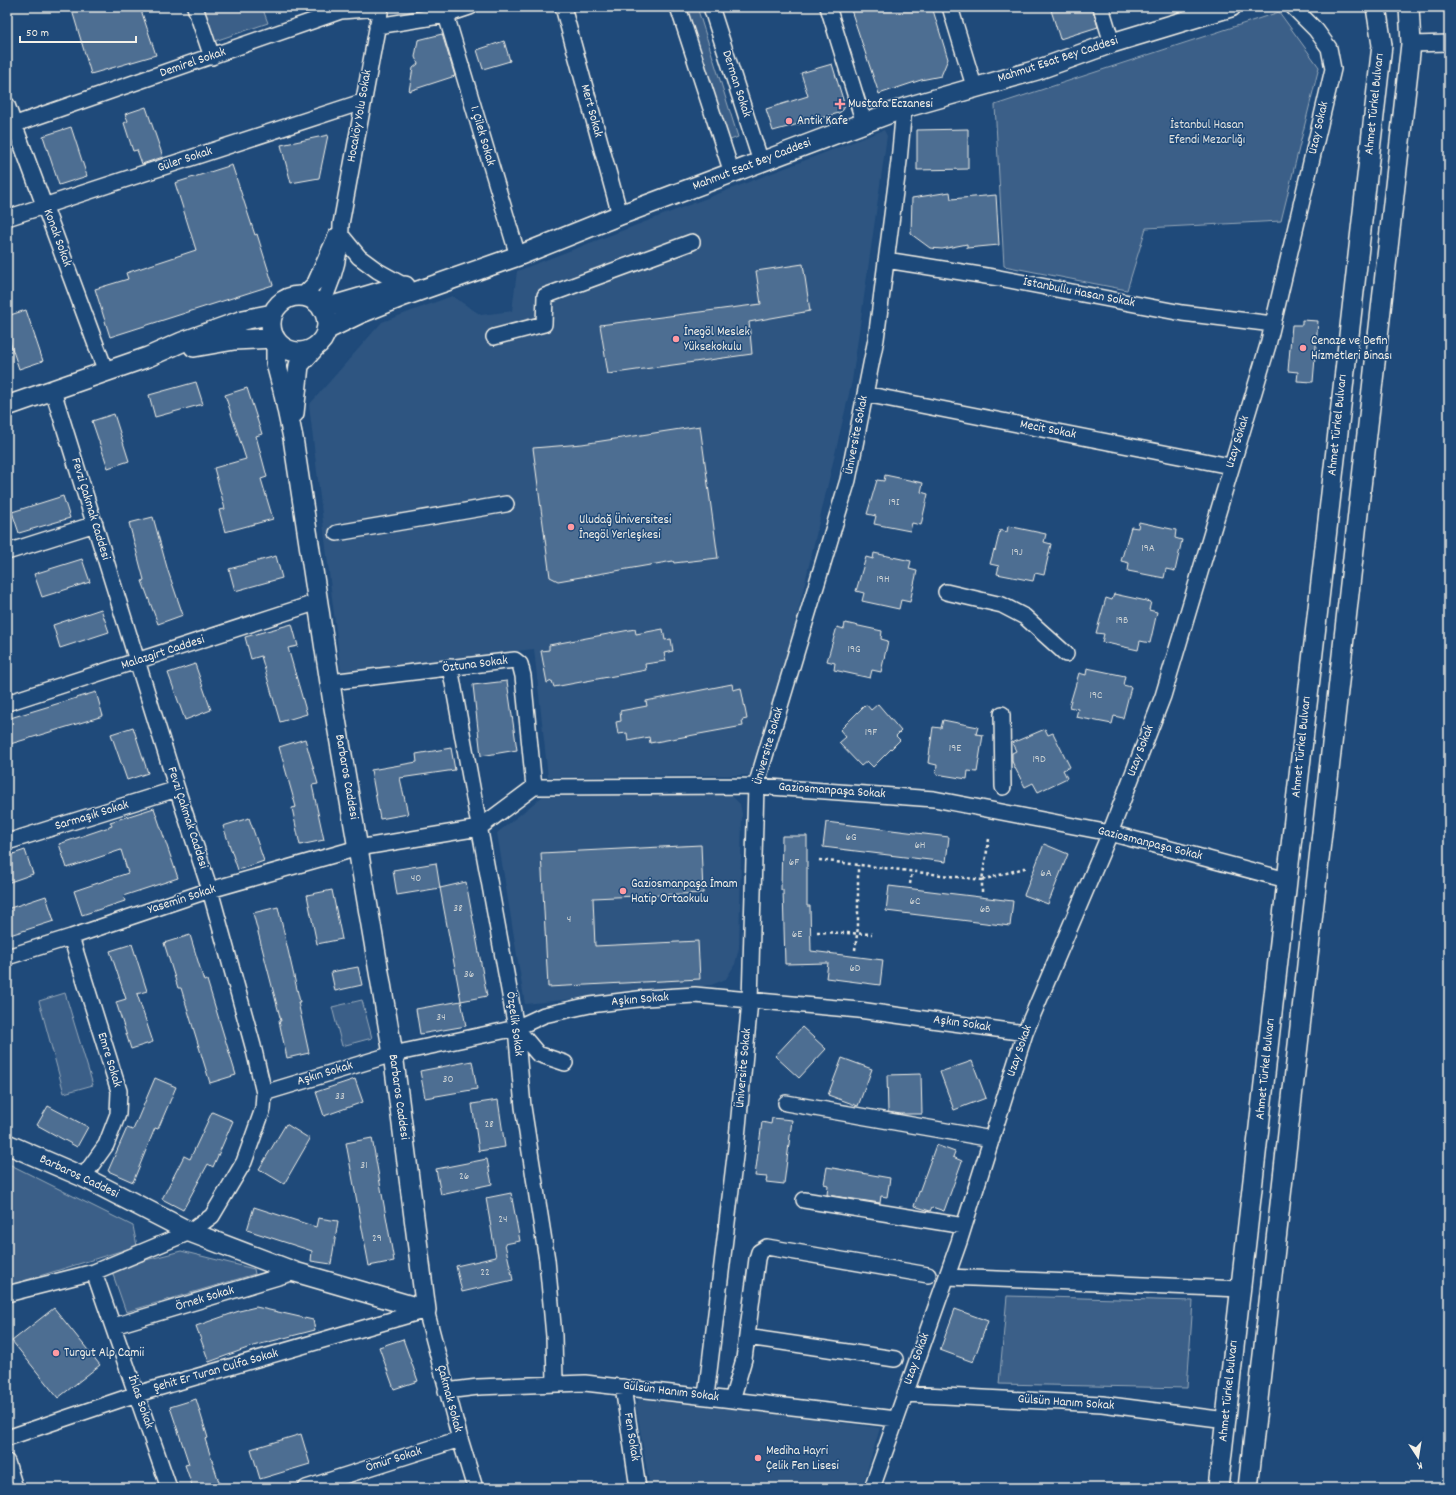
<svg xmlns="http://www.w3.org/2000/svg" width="1456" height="1495" viewBox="0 0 1456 1495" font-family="Dekko,sans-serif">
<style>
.built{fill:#2d5581}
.green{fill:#3a5f88;stroke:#97a8b8}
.building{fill:#4d6e92;stroke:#f4f1e8}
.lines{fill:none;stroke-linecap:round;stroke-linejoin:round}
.minor-casing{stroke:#f4f1e8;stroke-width:18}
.major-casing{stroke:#f4f1e8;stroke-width:22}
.path{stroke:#f4f1e8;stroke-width:2.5;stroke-dasharray:3 3;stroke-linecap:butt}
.minor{stroke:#1f4a7a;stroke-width:15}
.major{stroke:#1f4a7a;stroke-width:19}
.poi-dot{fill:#ff9aa2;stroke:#1f4a7a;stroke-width:1.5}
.labels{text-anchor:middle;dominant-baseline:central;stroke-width:3;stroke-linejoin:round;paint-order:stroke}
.number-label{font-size:11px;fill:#cad0d2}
.street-label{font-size:13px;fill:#f4f1e8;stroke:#1f4a7a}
.poi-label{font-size:13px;fill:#f4f1e8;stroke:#1f4a7a;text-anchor:start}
.park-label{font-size:13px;fill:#e1e2de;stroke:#1f4a7a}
</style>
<rect width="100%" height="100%" fill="#1f4a7a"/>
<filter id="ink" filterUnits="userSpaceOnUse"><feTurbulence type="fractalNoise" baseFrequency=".025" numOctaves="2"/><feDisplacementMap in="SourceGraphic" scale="8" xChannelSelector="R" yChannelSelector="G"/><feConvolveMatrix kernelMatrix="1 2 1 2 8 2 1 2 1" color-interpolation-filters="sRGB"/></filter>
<g filter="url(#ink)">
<!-- built -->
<path class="built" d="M884,130L887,136L852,381L760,775L548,777L534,649L341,673L309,405L382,322L452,296L481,315L512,311L517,271Z
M728,792L740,804L742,814L739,948L735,964L726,979L711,985L525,1004L497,833L543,796Z
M640,1396L880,1428L862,1488H650L636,1406Z"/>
<!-- green -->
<path class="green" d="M202,7H262L268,23L215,41Z
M686,7H697L738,137L728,141Z
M1279,12L1319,67L1281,221L1146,228L1127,290L1004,266L995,105Z
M65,993L93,1085L64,1093L39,1001Z
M362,1000L372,1038L342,1046L332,1007Z
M7,1163L133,1226L137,1246L7,1286Z
M181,1251L254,1269L255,1274L126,1312L111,1269Z
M1007,1296L1193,1301L1187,1388L999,1384Z"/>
<!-- building -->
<path class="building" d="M71,7H140L156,55L91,74Z
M850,7H932L948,59L941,76L921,80L879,94Z
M1050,7H1092L1098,27L1060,39Z
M442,34L455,76L409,91L413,68L418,64L415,57L418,40Z
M504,41L510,61L483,69L477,50Z
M832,64L845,106L843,110L839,113L773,131L766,109L808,96L801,73Z
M146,107L163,157L142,164L137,150L133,151L124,123L128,121L125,114Z
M71,127L87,176L59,185L43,136Z
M968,129V169L917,170V130Z
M328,135L319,178L291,183L281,145Z
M232,165L255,235L257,234L273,285L110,337L95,289L128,279L126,273L196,250L175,183Z
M950,192L951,199L996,195L999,245L967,248V244L942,249L930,248L911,234L912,198Z
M803,264L810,311L749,322L752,354L608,374L600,325L761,304L756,271Z
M26,310L43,361L19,369L7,333V316Z
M1302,320L1318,321L1313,382L1297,381L1298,372L1288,371L1292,325H1302Z
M196,382L203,404L155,417L149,395Z
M247,388L262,434L256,436L267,477L261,479L273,519L225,532L219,510L225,509L214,468L246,459L225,395Z
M114,414L129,461L108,468L92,421Z
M700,426L718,558L674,563L673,561L558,581L550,577L533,448L582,444Z
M885,475L923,483L921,492L928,494L921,525L912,523L910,531L874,524L876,516L867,514L877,480L884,481Z
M63,496L70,518L19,533L12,512Z
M153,517L168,571L183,615L158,624L142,581L144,580L129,523Z
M1139,522L1176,530L1175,538L1182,540L1175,571L1166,569L1164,578L1128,571L1129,563L1121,561L1131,527L1138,528Z
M1008,526L1046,534L1044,542L1051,544L1044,575L1035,573L1033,581L997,574L999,566L990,564L994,550L995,551L1000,530L1007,532Z
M874,553L911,561L909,569L917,571L910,602L901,600L899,609L862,601L864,593L856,591L866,557L873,559Z
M276,556L282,578L235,591L229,569Z
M82,559L90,582L42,597L34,574Z
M1114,594L1151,602L1149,610L1157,612L1150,643L1140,641L1138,650L1102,642L1104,634L1096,633L1106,598L1112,600Z
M101,609L109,632L60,648L53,625Z
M845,623L882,631L881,639L888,641L881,672L872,670L870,678L834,670L835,663L827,661L837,627L844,629Z
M292,624L298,646L288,648L307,714L280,722L261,656L251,659L245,637Z
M635,629L636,634L663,629L665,640L671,639L673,651L664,653L666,661L645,664L646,670L554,687L552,681L547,683L541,651L549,650V645Z
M195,664L211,710L185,720L168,673Z
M1087,668L1125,676L1123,685L1131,687L1123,718L1114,716L1112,724L1076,717L1078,709L1069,707L1079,673L1086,675Z
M507,681L517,750L481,756L473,685Z
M732,684L733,690L741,688L747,719L742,720L743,726L650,743L649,737L628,741L627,733L618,734L616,722L621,721L620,711L647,706L646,701Z
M96,692L103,716L7,745V719Z
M866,704L871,710L878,704L901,731L896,736L900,740L873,767L867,761L861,766L839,743L846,737L840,730Z
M943,720L978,727L976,734L983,735L977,772L968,771L967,779L936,774L937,765L928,763L933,727L941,728Z
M133,727L148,773L127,780L111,734Z
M1045,729L1048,735L1053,733L1070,767L1063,770L1067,778L1038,792L1033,783L1025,787L1014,766L1012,761V753L1016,751L1012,743Z
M305,739L318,784L312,785L324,840L300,845L292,808L296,807L279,747Z
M451,748L455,770L400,778L408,814L380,819L371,770L417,762L416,754Z
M154,808L178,878L123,896L125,901L82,915L74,891L128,873L121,850L67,868L59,844L112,826L110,822Z
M249,818L264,861L238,870L223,826Z
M826,822L949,837L946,862L823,847Z
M782,836H807V906H810L811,951L883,960L880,985L826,978L828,963L785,964L783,890H781Z
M1044,844L1068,854L1048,904L1024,895Z
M701,845L703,893L593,898L595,946L698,941L700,979L548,987L541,853Z
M25,850L33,874L7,883V856Z
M436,863L440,888L397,895L393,870Z
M466,882L487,996L461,1001L440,888Z
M889,886L1013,901L1010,926L886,911Z
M332,890L342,939L317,944L307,895Z
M46,896L54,921L10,935L7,924V909Z
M278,907L300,1002H298L309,1053L287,1058L279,1021H281L253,913Z
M190,935L204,981L207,980L236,1075L210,1083L181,988H178L164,943Z
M132,944L147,991L137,994L153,1042L131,1049L116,1002L126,999L110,951Z
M358,967L362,985L335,991L331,972Z
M461,1001L466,1026L420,1034L416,1009Z
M802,1027L826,1049L799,1078L775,1056Z
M842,1058L872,1069L858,1106L828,1095Z
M472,1061L477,1089L425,1098L420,1071Z
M972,1061L986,1098L954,1110L940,1072Z
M921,1074L922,1114H901L888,1112L887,1075Z
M155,1078L176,1087L158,1129L155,1128L133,1182L108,1171L127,1128L133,1130Z
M355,1079L363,1102L324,1116L316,1092Z
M498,1100L505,1147L479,1151L472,1104Z
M48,1106L88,1127L77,1147L37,1125Z
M212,1112L233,1121L213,1167L208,1164L183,1210L162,1199L184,1156L190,1159Z
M772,1118L792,1120L784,1184L766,1182L767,1177L755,1176L762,1122L771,1124Z
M286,1124L310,1139L284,1184L259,1169Z
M372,1138L394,1261L369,1266L346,1143Z
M936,1145L955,1152L953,1157L962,1161L944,1211L932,1207L930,1211L914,1206Z
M487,1159L492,1184L441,1195L436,1169Z
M827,1167L890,1178L887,1197L881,1196L880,1203L827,1195L828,1185L824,1184Z
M511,1193L520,1241L505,1244L513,1280L462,1292L456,1266L496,1257L486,1198Z
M254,1207L316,1227L318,1218L338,1221L331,1264L311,1261L312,1251L247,1230Z
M256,1307L313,1320L315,1330L253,1346L209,1362L196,1326L239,1311Z
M54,1308L100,1365L58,1398L12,1341Z
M955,1309L988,1321L973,1362L940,1350Z
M403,1339L418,1381L394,1389L379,1347Z
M196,1399L208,1438L205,1439L221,1488H193L185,1465L189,1464L170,1407Z
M301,1434L310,1464L260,1479L251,1449Z"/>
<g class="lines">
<defs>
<path id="minor" d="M195,7L212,57
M563,7L620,215
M678,7L732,173
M711,7L761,162
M828,7L864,123
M950,7L974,86
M1101,7L1112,43
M446,15L518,256
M377,26L446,15L470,7
M1411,44L1449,43
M7,105L106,372
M7,127L341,11L380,8
M7,218L362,102
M341,235L359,257L378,271L405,286
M886,260L999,278L1182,313L1273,324
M301,297L315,283L336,236
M320,307C334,281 341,254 341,224L381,7
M494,337L544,324L545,296L692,242
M865,394L1230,466
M337,533L506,504
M7,552L95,524
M946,592L1002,605L1025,617L1066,654
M450,667L516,1028L523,1107L547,1260L554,1336L555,1383
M330,682L515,660L520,664L523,676L534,787
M7,703L318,602
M1002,714L1003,787
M7,842L177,789
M71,937L119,1091L118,1114L106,1145L83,1177
M7,957L71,937L210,890L358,848L479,828L534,787L756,786L934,799L1110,833L1287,880
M516,1028L538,1054L565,1063
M264,1093L393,1054L516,1028L544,1015L590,1005L646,998L695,995L859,1010L1025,1033
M786,1103L992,1139
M804,1200L964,1226
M94,1272L169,1488
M947,1277L1241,1289
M7,1294L94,1272L190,1232L212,1216L244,1162L263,1109L264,1093L253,1046L210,890L177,789L53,391
M114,1326L295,1272
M747,1337L895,1359
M623,1387L638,1488
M446,1391L478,1387L585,1383L896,1419
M905,1394L1102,1404L1226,1420
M706,1396L736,1148L750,1001L756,786L848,480L876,339L899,161L904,108
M732,1400L744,1359L757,1259L759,1252L767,1247L928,1275
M7,1438L137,1394L426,1310L460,1439L475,1488
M7,1462L15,1488
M306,1488L460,1439
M872,1488L959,1242L1025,1033L1110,833L1163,696L1268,345L1333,69L1329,48L1316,30L1293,7"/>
<path id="major" d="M271 324a28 28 0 1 1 56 0a28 28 0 1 1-56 0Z
M322,309L390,289L405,286
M326,330L359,314L404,296L518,256L620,215L904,108L1037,70L1112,43L1231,7
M194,347L234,340L275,338
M7,406L148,357L182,342L243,320L273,314
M294,413L299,365L316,346
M7,1144L83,1177L190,1232L295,1272L426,1310L393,1054L332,696L293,438L283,390L276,363V341
M1218,1488L1382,45L1376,7
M1248,1488L1411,44L1409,7"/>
</defs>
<!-- minor casing -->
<use href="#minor" class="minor-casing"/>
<!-- major casing -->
<use href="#major" class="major-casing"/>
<!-- path -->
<path class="path" d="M989,839L982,880L1028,867
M819,860L982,880V892
M910,884L912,872
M817,932L872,934
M855,950L858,927V865"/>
<!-- minor -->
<use href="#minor" class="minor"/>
<!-- major -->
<use href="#major" class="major"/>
</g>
</g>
<!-- markers -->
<g class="poi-dot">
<path d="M838 98h4v4h4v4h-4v4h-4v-4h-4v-4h4z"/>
<circle cx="789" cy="121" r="4"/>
<circle cx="676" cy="339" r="4"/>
<circle cx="1303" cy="348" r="4"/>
<circle cx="571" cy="527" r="4"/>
<circle cx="623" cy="891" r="4"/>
<circle cx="56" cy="1353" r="4"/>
<circle cx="758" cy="1458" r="4"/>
</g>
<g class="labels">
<!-- number labels -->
<g class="number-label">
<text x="894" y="503">19I</text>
<text x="1148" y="549">19A</text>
<text x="1017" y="553">19J</text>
<text x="883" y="580">19H</text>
<text x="1122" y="621">19B</text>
<text x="854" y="650">19G</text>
<text x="1096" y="696">19C</text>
<text x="871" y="733">19F</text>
<text x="955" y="749">19E</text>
<text x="1039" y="760">19D</text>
<text x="851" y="838">6G</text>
<text x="920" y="846">6H</text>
<text x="794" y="863">6F</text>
<text x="1046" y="874">6A</text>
<text x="416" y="879">40</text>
<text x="915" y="902">6C</text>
<text x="458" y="909">38</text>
<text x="985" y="910">6B</text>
<text x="569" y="920">4</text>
<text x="797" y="935">6E</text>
<text x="855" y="969">6D</text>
<text x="469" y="975">36</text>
<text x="441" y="1018">34</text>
<text x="448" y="1080">30</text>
<text x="340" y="1097">33</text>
<text x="489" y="1125">28</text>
<text x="364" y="1166">31</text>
<text x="464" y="1177">26</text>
<text x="503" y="1220">24</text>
<text x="377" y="1239">29</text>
<text x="485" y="1273">22</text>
</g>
<!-- street labels -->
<g class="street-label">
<text transform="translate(1058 60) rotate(-18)">Mahmut Esat Bey Caddesi</text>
<text transform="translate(193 63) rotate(-19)">Demirel Sokak</text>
<text transform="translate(736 84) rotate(72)">Derman Sokak</text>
<text transform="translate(1375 104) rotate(-84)">Ahmet Türkel Bulvarı</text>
<text transform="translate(591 111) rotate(75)">Mert Sokak</text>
<text transform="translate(360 116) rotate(-80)">Hocaköy Yolu Sokak</text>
<text transform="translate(1319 128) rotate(-77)">Uzay Sokak</text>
<text transform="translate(482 136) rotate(74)">1. Çilek Sokak</text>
<text transform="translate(185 160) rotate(-18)">Güler Sokak</text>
<text transform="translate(752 165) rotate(-21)">Mahmut Esat Bey Caddesi</text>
<text transform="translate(57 238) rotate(70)">Konak Sokak</text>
<text transform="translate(1079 293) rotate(11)">İstanbullu Hasan Sokak</text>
<text transform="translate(1338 425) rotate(-84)">Ahmet Türkel Bulvarı</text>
<text transform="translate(1048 430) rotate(11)">Mecit Sokak</text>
<text transform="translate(857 435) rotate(-79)">Üniversite Sokak</text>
<text transform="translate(1238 442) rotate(-73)">Uzay Sokak</text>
<text transform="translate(90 509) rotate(73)">Fevzi Çakmak Caddesi</text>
<text transform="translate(163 653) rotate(-18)">Malazgirt Caddesi</text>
<text transform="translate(475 665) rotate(-7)">Öztuna Sokak</text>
<text transform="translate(769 746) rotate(-74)">Üniversite Sokak</text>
<text transform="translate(1302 747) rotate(-84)">Ahmet Türkel Bulvarı</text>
<text transform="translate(1141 751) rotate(-69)">Uzay Sokak</text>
<text transform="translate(346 777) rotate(80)">Barbaros Caddesi</text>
<text transform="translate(832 791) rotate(4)">Gaziosmanpaşa Sokak</text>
<text transform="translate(92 816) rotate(-17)">Sarmaşık Sokak</text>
<text transform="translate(187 818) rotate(72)">Fevzi Çakmak Caddesi</text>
<text transform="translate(1150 844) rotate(14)">Gaziosmanpaşa Sokak</text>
<text transform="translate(182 900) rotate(-18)">Yasemin Sokak</text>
<text transform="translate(640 1000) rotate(-5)">Aşkın Sokak</text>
<text transform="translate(514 1024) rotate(82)">Özçelik Sokak</text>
<text transform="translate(962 1024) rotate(8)">Aşkın Sokak</text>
<text transform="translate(1020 1051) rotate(-71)">Uzay Sokak</text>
<text transform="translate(109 1060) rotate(73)">Emre Sokak</text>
<text transform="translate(744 1068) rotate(-85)">Üniversite Sokak</text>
<text transform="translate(1266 1069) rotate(-84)">Ahmet Türkel Bulvarı</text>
<text transform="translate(325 1074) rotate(-17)">Aşkın Sokak</text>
<text transform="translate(398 1097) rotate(82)">Barbaros Caddesi</text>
<text transform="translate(79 1177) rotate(25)">Barbaros Caddesi</text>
<text transform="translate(205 1299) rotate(-17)">Örnek Sokak</text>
<text transform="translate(917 1359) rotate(-70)">Uzay Sokak</text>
<text transform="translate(216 1371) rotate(-16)">Şehit Er Turan Culfa Sokak</text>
<text transform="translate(1229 1391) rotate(-84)">Ahmet Türkel Bulvarı</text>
<text transform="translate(671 1392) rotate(7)">Gülsün Hanım Sokak</text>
<text transform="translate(449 1399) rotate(75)">Çakmak Sokak</text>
<text transform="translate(140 1402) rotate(71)">İhlas Sokak</text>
<text transform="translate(1066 1403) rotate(4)">Gülsün Hanım Sokak</text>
<text transform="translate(631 1437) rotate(81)">Fen Sokak</text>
<text transform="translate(394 1460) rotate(-18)">Ömür Sokak</text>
</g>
<!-- poi labels -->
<g class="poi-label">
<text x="848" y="104">Mustafa Eczanesi</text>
<text x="797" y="121">Antik Kafe</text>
<text x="684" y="332">İnegöl Meslek<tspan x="684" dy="15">Yüksekokulu</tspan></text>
<text x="1311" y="341">Cenaze ve Defin<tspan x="1311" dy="15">Hizmetleri Binası</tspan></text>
<text x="579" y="520">Uludağ Üniversitesi<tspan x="579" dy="15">İnegöl Yerleşkesi</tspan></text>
<text x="631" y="884">Gaziosmanpaşa İmam<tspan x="631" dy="15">Hatip Ortaokulu</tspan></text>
<text x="64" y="1353">Turgut Alp Camii</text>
<text x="766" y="1451">Mediha Hayri<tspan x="766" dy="15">Çelik Fen Lisesi</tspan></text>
</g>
<!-- park labels -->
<g class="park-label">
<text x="1207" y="125">İstanbul Hasan<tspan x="1207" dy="15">Efendi Mezarlığı</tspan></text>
</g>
</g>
<!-- margin -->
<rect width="1456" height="1495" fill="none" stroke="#1f4a7a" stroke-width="24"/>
<rect x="12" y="12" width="1432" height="1471" fill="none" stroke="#f4f1e8" stroke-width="1.5" filter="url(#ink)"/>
<!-- north arrow -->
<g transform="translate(1418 1457) rotate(168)" stroke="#1f4a7a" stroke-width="3" paint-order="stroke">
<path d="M0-3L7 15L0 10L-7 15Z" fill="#f4f1e8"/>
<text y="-6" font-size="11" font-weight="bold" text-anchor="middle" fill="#f4f1e8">K</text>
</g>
<!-- scale -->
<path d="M20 36v6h116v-6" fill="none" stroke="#f4f1e8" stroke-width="2"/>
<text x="26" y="36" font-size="12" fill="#f4f1e8" stroke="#1f4a7a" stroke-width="3" paint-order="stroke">50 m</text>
</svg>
